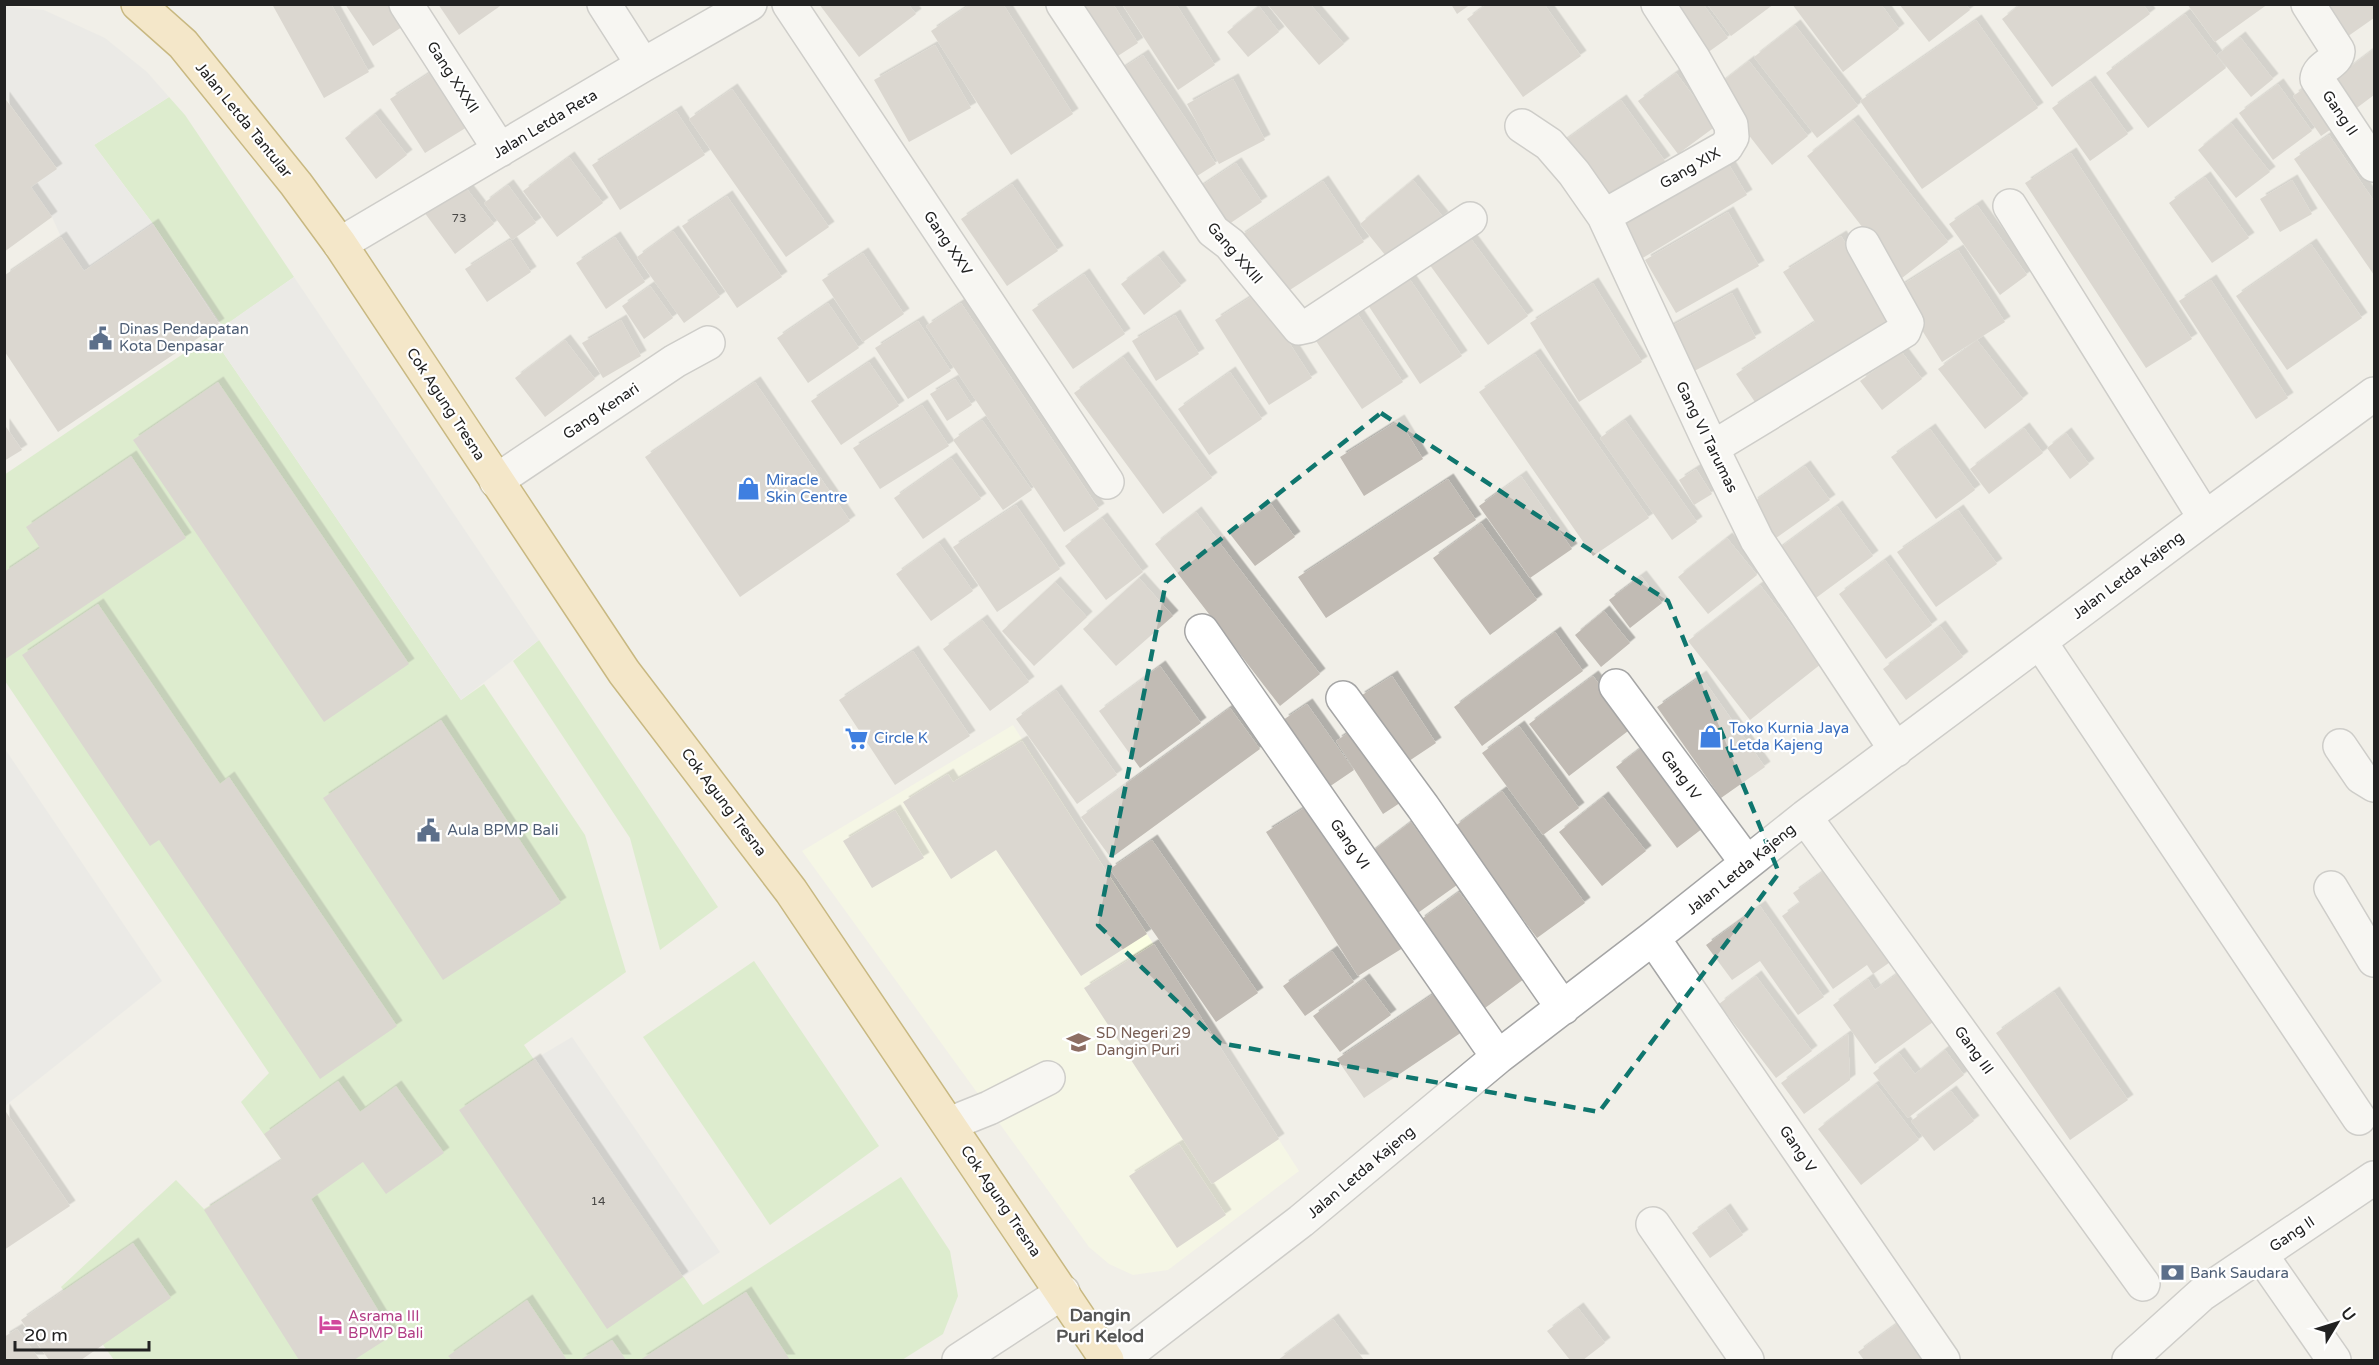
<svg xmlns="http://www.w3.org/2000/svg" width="2379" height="1365" viewBox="0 0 2379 1365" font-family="'Varela Round',sans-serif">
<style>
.education{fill:#fbfee3}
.grass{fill:#c6e8b0}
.parking{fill:#e5e5e5}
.building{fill:#c1bbb4;filter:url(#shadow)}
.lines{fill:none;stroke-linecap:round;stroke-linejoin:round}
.minor-casing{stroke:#a5a5a5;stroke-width:36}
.major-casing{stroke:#977706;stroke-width:36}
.minor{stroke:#fff;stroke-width:33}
.major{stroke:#f9dda5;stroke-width:33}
.marked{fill:none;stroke:#0f766e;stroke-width:4.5;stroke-dasharray:12 8;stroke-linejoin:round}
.labels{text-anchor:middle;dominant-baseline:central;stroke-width:4.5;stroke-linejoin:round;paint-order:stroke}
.number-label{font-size:12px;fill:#494846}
.street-label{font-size:15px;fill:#212121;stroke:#fff}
.service-label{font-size:15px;fill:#4e5e75;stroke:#fff;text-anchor:start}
.shop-label{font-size:15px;fill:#366cbe;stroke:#fff;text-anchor:start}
.education-label{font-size:15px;fill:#785e54;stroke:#fff;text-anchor:start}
.hotel-label{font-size:15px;fill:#b23c85;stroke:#fff;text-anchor:start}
.quarter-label{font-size:18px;font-weight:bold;fill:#545454;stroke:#fff}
</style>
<defs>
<filter id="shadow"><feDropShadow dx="5.5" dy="-5.5" stdDeviation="0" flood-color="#0004"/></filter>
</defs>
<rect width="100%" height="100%" fill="#f1efe8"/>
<!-- education -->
<path class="education" d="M1013,725L1299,1171L1168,1270L1133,1275L1109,1264L1089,1247L802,851Z"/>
<!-- grass -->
<path class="grass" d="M169,97L185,115L294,277L223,327L153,224L94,145Z
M211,335L461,700L484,684L585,835L626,972L524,1045L703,1305L901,1177L950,1251L958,1296L943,1334L902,1360H114L61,1287L176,1180L204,1209L282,1160L241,1102L269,1073L5,681L4,475Z
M539,640L718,907L660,950L630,838L513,661Z
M754,961L879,1146L770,1225L643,1037Z"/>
<!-- parking -->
<path class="parking" d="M4,6L44,10L105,38L147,72L169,97L94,145L153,224L84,271L61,237L52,217L31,187L57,168L5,97Z
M294,277L539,640L461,700L211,335Z
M5,749L162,981L5,1106H4Z
M572,1037L720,1252L683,1277L535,1059Z"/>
<!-- building -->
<path class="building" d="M272,4H331L369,72L324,98Z
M345,4H391L405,25L373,46Z
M438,4H503L459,35Z
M819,4H908L916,14L859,57Z
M971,4H1003L1073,114L1011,155L931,31Z
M1083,4H1113L1138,43L1110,61Z
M1122,4H1176L1215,65L1178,90Z
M1267,4H1310L1344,44L1319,65Z
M1451,4H1471L1457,14Z
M1487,4H1544L1581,56L1523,97L1467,19Z
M1670,4H1703L1728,38L1700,58Z
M1707,4H1774L1731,36Z
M1792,4H1881L1899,29L1843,72Z
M1899,4H1966L1970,10L1929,42Z
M2021,4H2143L2150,14L2052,87L2002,19Z
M2187,4H2268L2215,42Z
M2329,4H2374V18L2344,39L2324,8Z
M1259,6L1279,32L1248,57L1227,32Z
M2185,14L2226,68L2148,128L2106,73Z
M1976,20L2038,108L1922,189L1860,101Z
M1795,25L1858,106L1817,138L1754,57Z
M2240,37L2273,79L2251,97L2217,55Z
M935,45L971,108L909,142L874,80Z
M2374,49V95L2350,113L2329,83Z
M1143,55L1216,164L1186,183L1114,74Z
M1749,61L1808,136L1772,165L1713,89Z
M436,69L472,124L425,153L390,99Z
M1676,73L1716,126L1678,154L1638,101Z
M1233,79L1265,140L1219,164L1187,104Z
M2090,81L2128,134L2090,161L2052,108Z
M2312,83L2340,123L2321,136L2293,96Z
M2278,84L2312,131L2273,160L2239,113Z
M732,89L829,227L786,257L689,119Z
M4,97L57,169L31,187L52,217L4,252Z
M1621,100L1665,161L1603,204L1560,144Z
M676,111L705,155L620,210L592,165Z
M375,114L407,155L376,179L345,138Z
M1853,120L1948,242L1902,278L1807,156Z
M2231,123L2270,172L2236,198L2198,150Z
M2329,135L2374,201V275L2294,159Z
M1722,153L1747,195L1641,259L1615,217Z
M2071,153L2192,339L2146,368L2025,183Z
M569,157L603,203L557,237L523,191Z
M1236,163L1262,202L1220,230L1194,191Z
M2205,177L2249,238L2212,263L2169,203Z
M1413,180L1443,217L1390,261L1360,224Z
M2292,180L2312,214L2280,232L2260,199Z
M1323,181L1364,242L1279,297L1239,237Z
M463,184L494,224L455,254L424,212Z
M1012,184L1058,251L1007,286L961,219Z
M508,185L536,223L512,240L484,203Z
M727,196L782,277L737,308L682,226Z
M1977,205L2027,275L2000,295L1949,224Z
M1728,212L1759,266L1676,313L1645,260Z
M153,224L219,324L58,432L5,352V275L61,237L84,271Z
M1463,228L1528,316L1488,345L1424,257Z
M673,231L720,297L684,323L637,257Z
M1841,236L1895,321L1759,408L1736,374L1815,322L1783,272Z
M615,237L645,282L606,309L576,263Z
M510,240L531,272L487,302L465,269Z
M2311,244L2362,318L2287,370L2236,296Z
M1958,250L2005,322L1942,362L1896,289Z
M863,253L904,314L863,342L822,280Z
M1158,256L1181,286L1144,315L1121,284Z
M1084,274L1125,334L1073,369L1032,310Z
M1409,278L1462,356L1420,384L1368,305Z
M2211,280L2288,398L2256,419L2179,301Z
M1593,283L1642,362L1579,402L1530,323Z
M650,286L673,318L644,339L622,306Z
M1257,293L1312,378L1269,405L1215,320Z
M1732,293L1756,338L1685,376L1661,332Z
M828,303L859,348L808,383L777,338Z
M961,303L1099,509L1064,532L926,326Z
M1355,310L1403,382L1362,409L1314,338Z
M1175,315L1199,354L1156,381L1132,341Z
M621,320L641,356L603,378L582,343Z
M918,321L951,371L908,399L875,348Z
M565,340L595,379L545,417L515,378Z
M1977,340L2023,399L1985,429L1938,369Z
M1901,351L1922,379L1882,410L1860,381Z
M1535,354L1649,518L1593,556L1479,392Z
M1123,357L1212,478L1163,514L1074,393Z
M869,362L899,406L841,445L811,401Z
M1230,372L1262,419L1209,455L1178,409Z
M955,379L972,405L947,421L930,394Z
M218,382L409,664L324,722L133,440Z
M755,382L850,521L740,597L645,457Z
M922,405L949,446L880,489L853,448Z
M982,420L1032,490L1003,510L953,440Z
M1399,420L1423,459L1364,496L1340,457Z
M1625,420L1697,522L1672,540L1600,438Z
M4,424L22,450L4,461Z
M2024,428L2043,453L1989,494L1970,469Z
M1930,429L1975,490L1936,519L1891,457Z
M2066,433L2089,464L2070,479L2047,448Z
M131,456L186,538L4,660V572L40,548L26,527Z
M951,458L981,499L923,539L894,498Z
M1805,466L1830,500L1776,538L1752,503Z
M1696,469L1712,494L1694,505L1679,480Z
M1521,476L1572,549L1530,578L1479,506Z
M1448,479L1476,520L1326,618L1298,577Z
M1271,504L1295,537L1255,566L1230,534Z
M1016,505L1060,569L997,612L953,547Z
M1837,506L1873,556L1809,603L1773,553Z
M1958,510L1997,564L1936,607L1897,552Z
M1196,512L1320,674L1280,706L1155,544Z
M1102,518L1143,572L1106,600L1065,546Z
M1481,523L1537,600L1490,635L1433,558Z
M1727,538L1757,575L1708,614L1678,577Z
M939,543L973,591L931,621L896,574Z
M1885,560L1932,625L1886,659L1839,594Z
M1641,576L1662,603L1630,628L1609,600Z
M1139,578L1173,616L1116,666L1083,629Z
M1055,582L1087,617L1034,666L1002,631Z
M1760,585L1821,664L1750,720L1688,641Z
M98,604L220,784L229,777L397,1026L320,1079L159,840L150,846L22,655Z
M1604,611L1630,643L1601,667L1575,635Z
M982,620L1029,682L990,711L943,649Z
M1940,626L1963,657L1906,700L1883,669Z
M1555,632L1583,671L1482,746L1454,707Z
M913,651L970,736L895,785L839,700Z
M1160,666L1201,723L1140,768L1099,711Z
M1392,676L1436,743L1403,765L1359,697Z
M1593,676L1632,728L1569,776L1529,724Z
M1701,676L1765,767L1721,798L1657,707Z
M1056,690L1117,775L1077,804L1016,719Z
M1307,704L1354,770L1329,787L1283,720Z
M1230,708L1260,749L1111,858L1081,817Z
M441,720L561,903L443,980L323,798Z
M1519,726L1579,808L1543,835L1482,753Z
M1357,727L1406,799L1383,814L1336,741Z
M1022,741L1147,934L1081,976L996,850L951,879L903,802L948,774L953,782Z
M1646,744L1707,825L1677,848L1616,767Z
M1502,791L1585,903L1537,938L1454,827Z
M1603,797L1646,851L1602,886L1559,832Z
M1314,802L1406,946L1358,976L1266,832Z
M895,810L924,858L872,888L843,841Z
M1411,822L1457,885L1415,915L1369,854Z
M1152,840L1258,993L1216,1022L1110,869Z
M1831,866L1896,958L1873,974L1867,965L1833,989L1782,916L1800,903L1793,893Z
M1459,892L1524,979L1485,1008L1419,921Z
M1760,906L1824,997L1798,1015L1760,961L1732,980L1706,945Z
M1154,944L1279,1139L1212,1184L1084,988Z
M1332,951L1354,982L1305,1016L1283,986Z
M1905,968L1940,1017L1875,1064L1833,1005L1868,979L1875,990Z
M1756,976L1812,1051L1776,1078L1719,1004Z
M1364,979L1391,1015L1340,1052L1313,1016Z
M1438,991L1465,1030L1364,1098L1337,1059Z
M2054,992L2128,1100L2070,1140L1996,1033Z
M1848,1034L1850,1080L1804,1114L1781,1083Z
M1945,1050L1964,1075L1908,1118L1873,1073L1899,1053L1915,1074Z
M535,1059L683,1277L607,1329L459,1110Z
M338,1081L360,1112L396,1086L444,1153L386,1194L363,1162L311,1199L393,1335L354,1360H299L204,1210L282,1160L264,1134Z
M1876,1084L1919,1140L1861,1185L1818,1129Z
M1951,1091L1974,1121L1934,1151L1911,1121Z
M4,1109L70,1206L4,1250Z
M1179,1144L1226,1215L1177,1248L1129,1176Z
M1725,1209L1743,1235L1710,1258L1692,1233Z
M133,1243L171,1298L81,1360H49L21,1320Z
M746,1292L790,1360H640Z
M527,1300L567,1360H452L448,1356Z
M1578,1308L1605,1343L1583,1360H1570L1547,1331Z
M1333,1319L1364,1360H1278Z
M1898,1323L1926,1360H1864L1858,1352Z
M17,1329L40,1360H4V1337Z
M612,1340L626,1360H580Z"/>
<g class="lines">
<defs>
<path id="minor" d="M406,4L500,150
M604,4L643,65
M789,4L1107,482
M1063,4L1213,231L1230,244L1299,328L1308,326L1470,219
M2308,4L2338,51C2337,64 2318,66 2317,79L2374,165
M1522,126L1549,144L1574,173L1604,216L1712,448L1757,540L1896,750
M2010,206L2205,518
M1604,216L1726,147L1732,137L1731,125L1693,58L1658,4
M340,244L643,65L750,4
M1712,448L1904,331L1907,323L1863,244
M496,481L675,361L708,343
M1202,631L1498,1057
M2040,642L2359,1118
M1616,686L1747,863
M1343,698L1423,807L1563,1008
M2340,746L2361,777L2374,785
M1805,817L2143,1284
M2331,888L2374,960
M1653,938L1943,1360
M949,1124L989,1108L1048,1078
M1653,1224L1747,1360
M2261,1255L2334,1360
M959,1360L1063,1292
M1120,1360L1301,1221L1498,1057L1653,938L1805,817L2205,518L2374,394
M2129,1360L2202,1294L2374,1178"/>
<path id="major" d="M138,4L183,44L296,184L340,244L624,672L791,891L1107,1360"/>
</defs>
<!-- minor casing -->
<use href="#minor" class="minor-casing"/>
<!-- major casing -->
<use href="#major" class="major-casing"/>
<!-- minor -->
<use href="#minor" class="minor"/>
<!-- major -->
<use href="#major" class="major"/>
</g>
<!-- marked area -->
<path d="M0 0H2379V1365H0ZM1381,413L1668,601L1779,873L1599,1112L1220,1043L1098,925L1166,582Z" fill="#f1efe8" fill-opacity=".55" fill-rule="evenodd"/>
<path class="marked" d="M1381,413L1668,601L1779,873L1599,1112L1220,1043L1098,925L1166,582Z"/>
<!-- icons -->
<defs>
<symbol id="civic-bare" viewBox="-9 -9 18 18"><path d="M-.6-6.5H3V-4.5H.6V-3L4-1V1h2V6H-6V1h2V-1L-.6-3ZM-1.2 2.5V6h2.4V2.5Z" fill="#5c6f8a" stroke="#fff" stroke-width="2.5" paint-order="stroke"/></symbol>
<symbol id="shop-bare" viewBox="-9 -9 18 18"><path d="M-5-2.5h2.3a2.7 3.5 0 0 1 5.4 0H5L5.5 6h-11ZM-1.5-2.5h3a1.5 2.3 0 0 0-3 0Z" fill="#3f7fe0" stroke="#fff" stroke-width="2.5" paint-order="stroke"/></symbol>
<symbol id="supermarket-bare" viewBox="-9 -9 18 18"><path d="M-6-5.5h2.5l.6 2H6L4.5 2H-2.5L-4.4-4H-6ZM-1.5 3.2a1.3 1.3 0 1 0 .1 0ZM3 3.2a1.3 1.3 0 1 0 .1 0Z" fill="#3f7fe0" stroke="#fff" stroke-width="2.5" paint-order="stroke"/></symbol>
<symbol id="school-bare" viewBox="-9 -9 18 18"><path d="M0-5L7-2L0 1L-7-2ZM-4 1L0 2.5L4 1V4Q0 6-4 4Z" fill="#8d6e63" stroke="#fff" stroke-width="2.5" paint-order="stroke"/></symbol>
<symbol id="bank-bare" viewBox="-9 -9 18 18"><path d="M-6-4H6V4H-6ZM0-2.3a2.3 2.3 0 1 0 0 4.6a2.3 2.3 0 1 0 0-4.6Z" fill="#5c6f8a" stroke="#fff" stroke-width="2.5" paint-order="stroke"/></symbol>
<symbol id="hotel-bare" viewBox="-9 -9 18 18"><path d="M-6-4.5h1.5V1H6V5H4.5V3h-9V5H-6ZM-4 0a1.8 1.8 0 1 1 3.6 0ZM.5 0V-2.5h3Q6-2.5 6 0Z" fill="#d1479c" stroke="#fff" stroke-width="2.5" paint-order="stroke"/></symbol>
</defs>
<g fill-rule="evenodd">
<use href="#civic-bare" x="84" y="322" width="33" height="33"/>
<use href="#shop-bare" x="732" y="472" width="33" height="33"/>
<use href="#shop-bare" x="1694" y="720" width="33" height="33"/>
<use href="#supermarket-bare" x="840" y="722" width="33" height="33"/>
<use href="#civic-bare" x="412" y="814" width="33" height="33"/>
<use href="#school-bare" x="1062" y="1026" width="33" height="33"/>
<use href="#bank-bare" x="2156" y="1256" width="33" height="33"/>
<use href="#hotel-bare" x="314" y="1308" width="33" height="33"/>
</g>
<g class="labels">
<!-- number labels -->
<g class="number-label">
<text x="459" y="218">73</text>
<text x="598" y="1201">14</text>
</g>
<!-- street labels -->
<g class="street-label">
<text transform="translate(453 77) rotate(57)">Gang XXXII</text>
<text transform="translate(2340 113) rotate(56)">Gang II</text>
<text transform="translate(244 120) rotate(51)">Jalan Letda Tantular</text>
<text transform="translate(545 124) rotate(-31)">Jalan Letda Reta</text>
<text transform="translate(1690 168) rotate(-30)">Gang XIX</text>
<text transform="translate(948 243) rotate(56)">Gang XXV</text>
<text transform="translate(1235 253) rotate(49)">Gang XXIII</text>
<text transform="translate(446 404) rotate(57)">Cok Agung Tresna</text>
<text transform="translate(601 411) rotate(-34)">Gang Kenari</text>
<text transform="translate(1707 437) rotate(64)">Gang VI Tarumas</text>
<text transform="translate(2128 575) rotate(-37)">Jalan Letda Kajeng</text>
<text transform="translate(1681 775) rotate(54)">Gang IV</text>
<text transform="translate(724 802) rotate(53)">Cok Agung Tresna</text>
<text transform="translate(1350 844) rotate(55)">Gang VI</text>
<text transform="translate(1741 869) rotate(-39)">Jalan Letda Kajeng</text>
<text transform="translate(1974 1050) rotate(54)">Gang III</text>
<text transform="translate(1798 1149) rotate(56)">Gang V</text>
<text transform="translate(1361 1172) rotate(-40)">Jalan Letda Kajeng</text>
<text transform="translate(1001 1201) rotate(56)">Cok Agung Tresna</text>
<text transform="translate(2292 1234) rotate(-34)">Gang II</text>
</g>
<!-- service labels -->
<g class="service-label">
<text x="119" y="329">Dinas Pendapatan<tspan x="119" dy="17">Kota Denpasar</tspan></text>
<text x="447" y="830">Aula BPMP Bali</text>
<text x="2190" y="1273">Bank Saudara</text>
</g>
<!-- shop labels -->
<g class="shop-label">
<text x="766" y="480">Miracle<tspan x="766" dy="17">Skin Centre</tspan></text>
<text x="1729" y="728">Toko Kurnia Jaya<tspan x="1729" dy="17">Letda Kajeng</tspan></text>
<text x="874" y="738">Circle K</text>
</g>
<!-- education labels -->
<g class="education-label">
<text x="1096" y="1033">SD Negeri 29<tspan x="1096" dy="17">Dangin Puri</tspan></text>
</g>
<!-- hotel labels -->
<g class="hotel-label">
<text x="348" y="1316">Asrama III<tspan x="348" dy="17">BPMP Bali</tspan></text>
</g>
<!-- quarter labels -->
<g class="quarter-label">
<text x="1100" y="1315">Dangin<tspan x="1100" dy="21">Puri Kelod</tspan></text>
</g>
</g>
<!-- border -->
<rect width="2379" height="1365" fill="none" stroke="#212121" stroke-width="12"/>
<!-- north arrow -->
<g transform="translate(2337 1323) rotate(52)" stroke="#ffffff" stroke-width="4.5" paint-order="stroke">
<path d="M0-4.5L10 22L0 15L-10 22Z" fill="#212121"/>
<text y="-9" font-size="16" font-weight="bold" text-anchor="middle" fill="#212121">U</text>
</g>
<!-- scale -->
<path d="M15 1341v9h134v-9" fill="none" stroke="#212121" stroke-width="3"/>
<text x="24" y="1341" font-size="18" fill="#212121" stroke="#ffffff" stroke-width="4.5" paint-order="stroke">20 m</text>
</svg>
